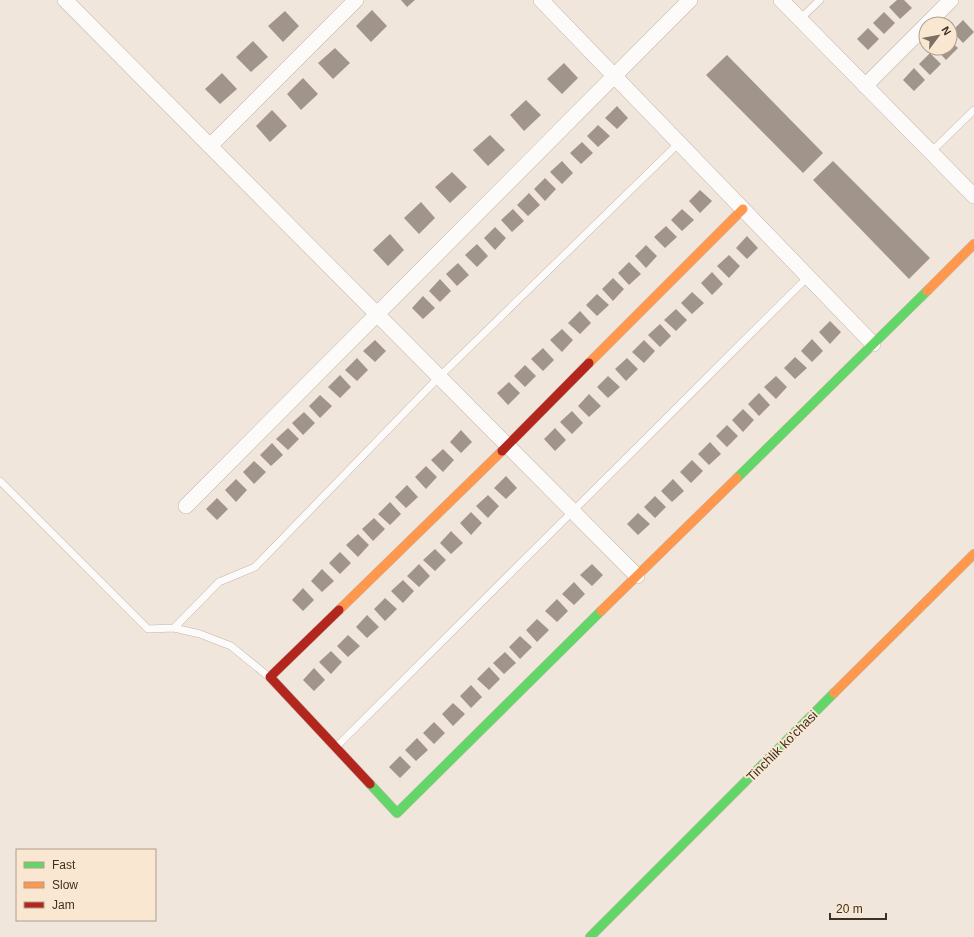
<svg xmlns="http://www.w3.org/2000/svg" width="974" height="937" viewBox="0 0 974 937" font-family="Helvetica,sans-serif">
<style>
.building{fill:#a0948b}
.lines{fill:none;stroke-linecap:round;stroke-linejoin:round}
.lane-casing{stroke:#c1b6ab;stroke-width:8}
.street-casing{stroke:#c1b6ab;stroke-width:16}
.fast-casing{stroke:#c1b6ab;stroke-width:10}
.slow-casing{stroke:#c1b6ab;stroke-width:10}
.jam-casing{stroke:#c1b6ab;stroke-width:10}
.lane{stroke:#fdfbfa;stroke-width:7}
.street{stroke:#fdfbfa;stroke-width:15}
.fast{stroke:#63d668;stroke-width:9}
.slow{stroke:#ff974d;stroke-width:9}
.jam{stroke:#b3261e;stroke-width:9}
.labels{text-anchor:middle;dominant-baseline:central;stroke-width:4;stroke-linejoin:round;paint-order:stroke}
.street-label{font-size:13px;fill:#3d3123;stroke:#fae7d2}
</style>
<rect width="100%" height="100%" fill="#f1e6db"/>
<!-- building -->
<path class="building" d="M401,0H415L407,7Z
M897,0H904L912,8L900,19L889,7Z
M372,10L387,26L371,42L356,26Z
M285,11L299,26L283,42L268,26Z
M884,12L895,23L884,34L873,23Z
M963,20L974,32L963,43L952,31Z
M868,28L879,39L868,50L857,39Z
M253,41L268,57L251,72L236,57Z
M950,41L958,48L946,60L935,48H950Z
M335,48L350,63L333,79L318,63Z
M930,53L941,64L930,75L919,64Z
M727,55L823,153L803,173L706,75Z
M564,63L578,78L562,94L547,79Z
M914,68L925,80L914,91L903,80Z
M222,73L237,89L220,104L205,89Z
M303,78L318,94L301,110L287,94Z
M526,100L541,115L524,131L510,115Z
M617,106L628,118L617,129L605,118Z
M272,110L287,126L270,142L256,126Z
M598,125L610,136L598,147L587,136Z
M490,135L505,150L488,166L473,150Z
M582,142L593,153L581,164L570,153Z
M562,161L573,173L562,184L550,172Z
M833,161L930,258L909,279L813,180Z
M452,172L467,187L450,203L435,187Z
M545,178L556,189L545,201L534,189Z
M700,190L712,201L700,213L689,201Z
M529,193L540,205L528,216L517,205Z
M421,202L435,218L419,234L404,218Z
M513,209L524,221L512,232L501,220Z
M682,209L694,220L682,231L671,220Z
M666,226L677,237L665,248L654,237Z
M495,227L506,238L495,250L484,238Z
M390,234L404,250L388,266L373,250Z
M747,236L758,248L747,259L736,248Z
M477,244L488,256L477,267L465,255Z
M646,245L657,256L646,268L635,256Z
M729,255L740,266L729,278L717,266Z
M629,262L641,274L629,285L618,273Z
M458,263L469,275L457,286L446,274Z
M712,272L723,284L712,295L701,283Z
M613,278L624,289L613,301L602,289Z
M440,279L451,291L440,302L429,291Z
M692,292L704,303L692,314L681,303Z
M597,294L609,305L597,316L586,305Z
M423,296L435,308L423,319L412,308Z
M676,309L687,320L676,331L664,320Z
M580,311L591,323L580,334L568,323Z
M830,321L841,332L830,344L819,332Z
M660,324L671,336L660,347L648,335Z
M562,329L573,340L562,352L550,340Z
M812,339L823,351L812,362L801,351Z
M375,340L386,351L375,362L363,351Z
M644,340L655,351L644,363L632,352Z
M543,348L554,360L543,371L531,359Z
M795,357L807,368L795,379L784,368Z
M357,358L368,370L357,381L345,370Z
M627,358L638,369L626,381L615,369Z
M525,365L536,376L525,387L514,376Z
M340,375L351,387L340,398L328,387Z
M608,376L620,387L608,398L597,387Z
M776,376L787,387L776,399L764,387Z
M509,382L520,393L508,405L497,393Z
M759,393L770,405L759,416L748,404Z
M589,394L601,406L589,417L578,406Z
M320,395L332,406L320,418L309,406Z
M743,409L754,420L743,432L732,420Z
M572,411L583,423L572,434L560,422Z
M304,412L315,423L303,435L292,423Z
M727,425L738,436L727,447L716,436Z
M288,428L299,439L288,450L276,439Z
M555,428L566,440L555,451L544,439Z
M461,430L472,442L461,453L450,442Z
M710,442L721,454L709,465L698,454Z
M272,443L283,455L271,466L260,455Z
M443,449L454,460L443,472L431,460Z
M692,460L703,471L691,483L680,472Z
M254,461L266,472L254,484L243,472Z
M426,466L437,477L426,489L415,477Z
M506,476L517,488L506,499L494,488Z
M236,479L247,490L236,502L225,490Z
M673,479L684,491L672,502L661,491Z
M407,485L418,497L406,508L395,497Z
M488,495L499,506L488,518L476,506Z
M655,496L666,507L655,518L644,507Z
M217,498L228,509L217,520L206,509Z
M390,502L401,514L390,525L378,514Z
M471,512L482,523L471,535L460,523Z
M638,513L650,524L638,535L627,524Z
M374,518L385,529L373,541L362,529Z
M451,531L463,543L451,554L440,543Z
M358,534L369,545L358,557L346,545Z
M435,549L446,560L435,571L423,560Z
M340,552L351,563L340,574L329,563Z
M419,564L430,576L419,587L407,576Z
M592,564L603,575L592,586L580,575Z
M322,569L334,581L322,592L311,581Z
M403,580L414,591L403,603L391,591Z
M574,582L585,594L574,605L562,594Z
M303,588L314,600L303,611L292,600Z
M385,598L397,609L385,621L374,609Z
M557,599L568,611L557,622L545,611Z
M367,615L379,627L367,638L356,627Z
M537,619L549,630L537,642L526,630Z
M348,635L360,646L348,657L337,646Z
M520,636L532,647L520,659L509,647Z
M331,651L342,662L331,674L319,662Z
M505,652L516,663L504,674L493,663Z
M489,667L500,679L489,690L477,679Z
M314,668L325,680L314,691L303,680Z
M471,685L482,697L471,708L460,696Z
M453,703L465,714L453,726L442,714Z
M434,722L445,733L434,744L423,733Z
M417,738L428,750L416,761L405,750Z
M400,756L411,767L400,778L389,767Z"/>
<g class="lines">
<defs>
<path id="lane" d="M800,19L820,0
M931,152L974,110
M0,481L148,629L174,628L200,634L231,646L269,677
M174,628L219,582L255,567L439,377L679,143
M336,747L808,277"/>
<path id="street" d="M65,0L637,576
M541,0L873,344
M781,0L974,196
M927,24L951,0
M865,86L926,25
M210,146L356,0
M186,506L690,0"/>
<path id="fast" d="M737,478L927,291
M370,784L397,813L601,611
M590,937L834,693"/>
<path id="slow" d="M927,291L974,244
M589,363L743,209
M339,610L502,451
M601,611L737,478
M834,693L974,554"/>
<path id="jam" d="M502,451L589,363
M339,610L270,677L370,784"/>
</defs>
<!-- lane casing -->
<use href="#lane" class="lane-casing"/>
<!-- street casing -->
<use href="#street" class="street-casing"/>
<!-- fast casing -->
<use href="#fast" class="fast-casing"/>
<!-- slow casing -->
<use href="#slow" class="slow-casing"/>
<!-- jam casing -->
<use href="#jam" class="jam-casing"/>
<!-- lane -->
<use href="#lane" class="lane"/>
<!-- street -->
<use href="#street" class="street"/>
<!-- fast -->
<use href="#fast" class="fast"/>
<!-- slow -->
<use href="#slow" class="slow"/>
<!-- jam -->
<use href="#jam" class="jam"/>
</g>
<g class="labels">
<!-- street labels -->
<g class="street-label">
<text transform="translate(782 746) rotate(-45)">Tinchlik ko'chasi</text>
</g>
</g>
<!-- legend -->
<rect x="16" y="849" width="140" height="72" fill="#fae7d2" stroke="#ae9e8c"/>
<rect x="24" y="862" width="20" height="6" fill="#63d668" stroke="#ae9e8c"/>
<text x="52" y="869" font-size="12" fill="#3d3123">Fast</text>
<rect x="24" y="882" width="20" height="6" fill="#ff974d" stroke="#ae9e8c"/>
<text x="52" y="889" font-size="12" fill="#3d3123">Slow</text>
<rect x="24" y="902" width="20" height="6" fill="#b3261e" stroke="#ae9e8c"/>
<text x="52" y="909" font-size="12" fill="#3d3123">Jam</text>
<!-- north arrow -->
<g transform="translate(938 36) rotate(58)"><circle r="19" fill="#fae7d2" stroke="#ae9e8c"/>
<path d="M0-3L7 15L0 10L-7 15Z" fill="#7c7063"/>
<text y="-6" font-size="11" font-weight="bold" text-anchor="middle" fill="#3d3123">N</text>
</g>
<!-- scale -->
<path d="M830 913v6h56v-6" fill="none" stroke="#3d3123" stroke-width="2"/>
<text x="836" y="913" font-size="12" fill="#3d3123" stroke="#fae7d2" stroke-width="3" paint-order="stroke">20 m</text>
</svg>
